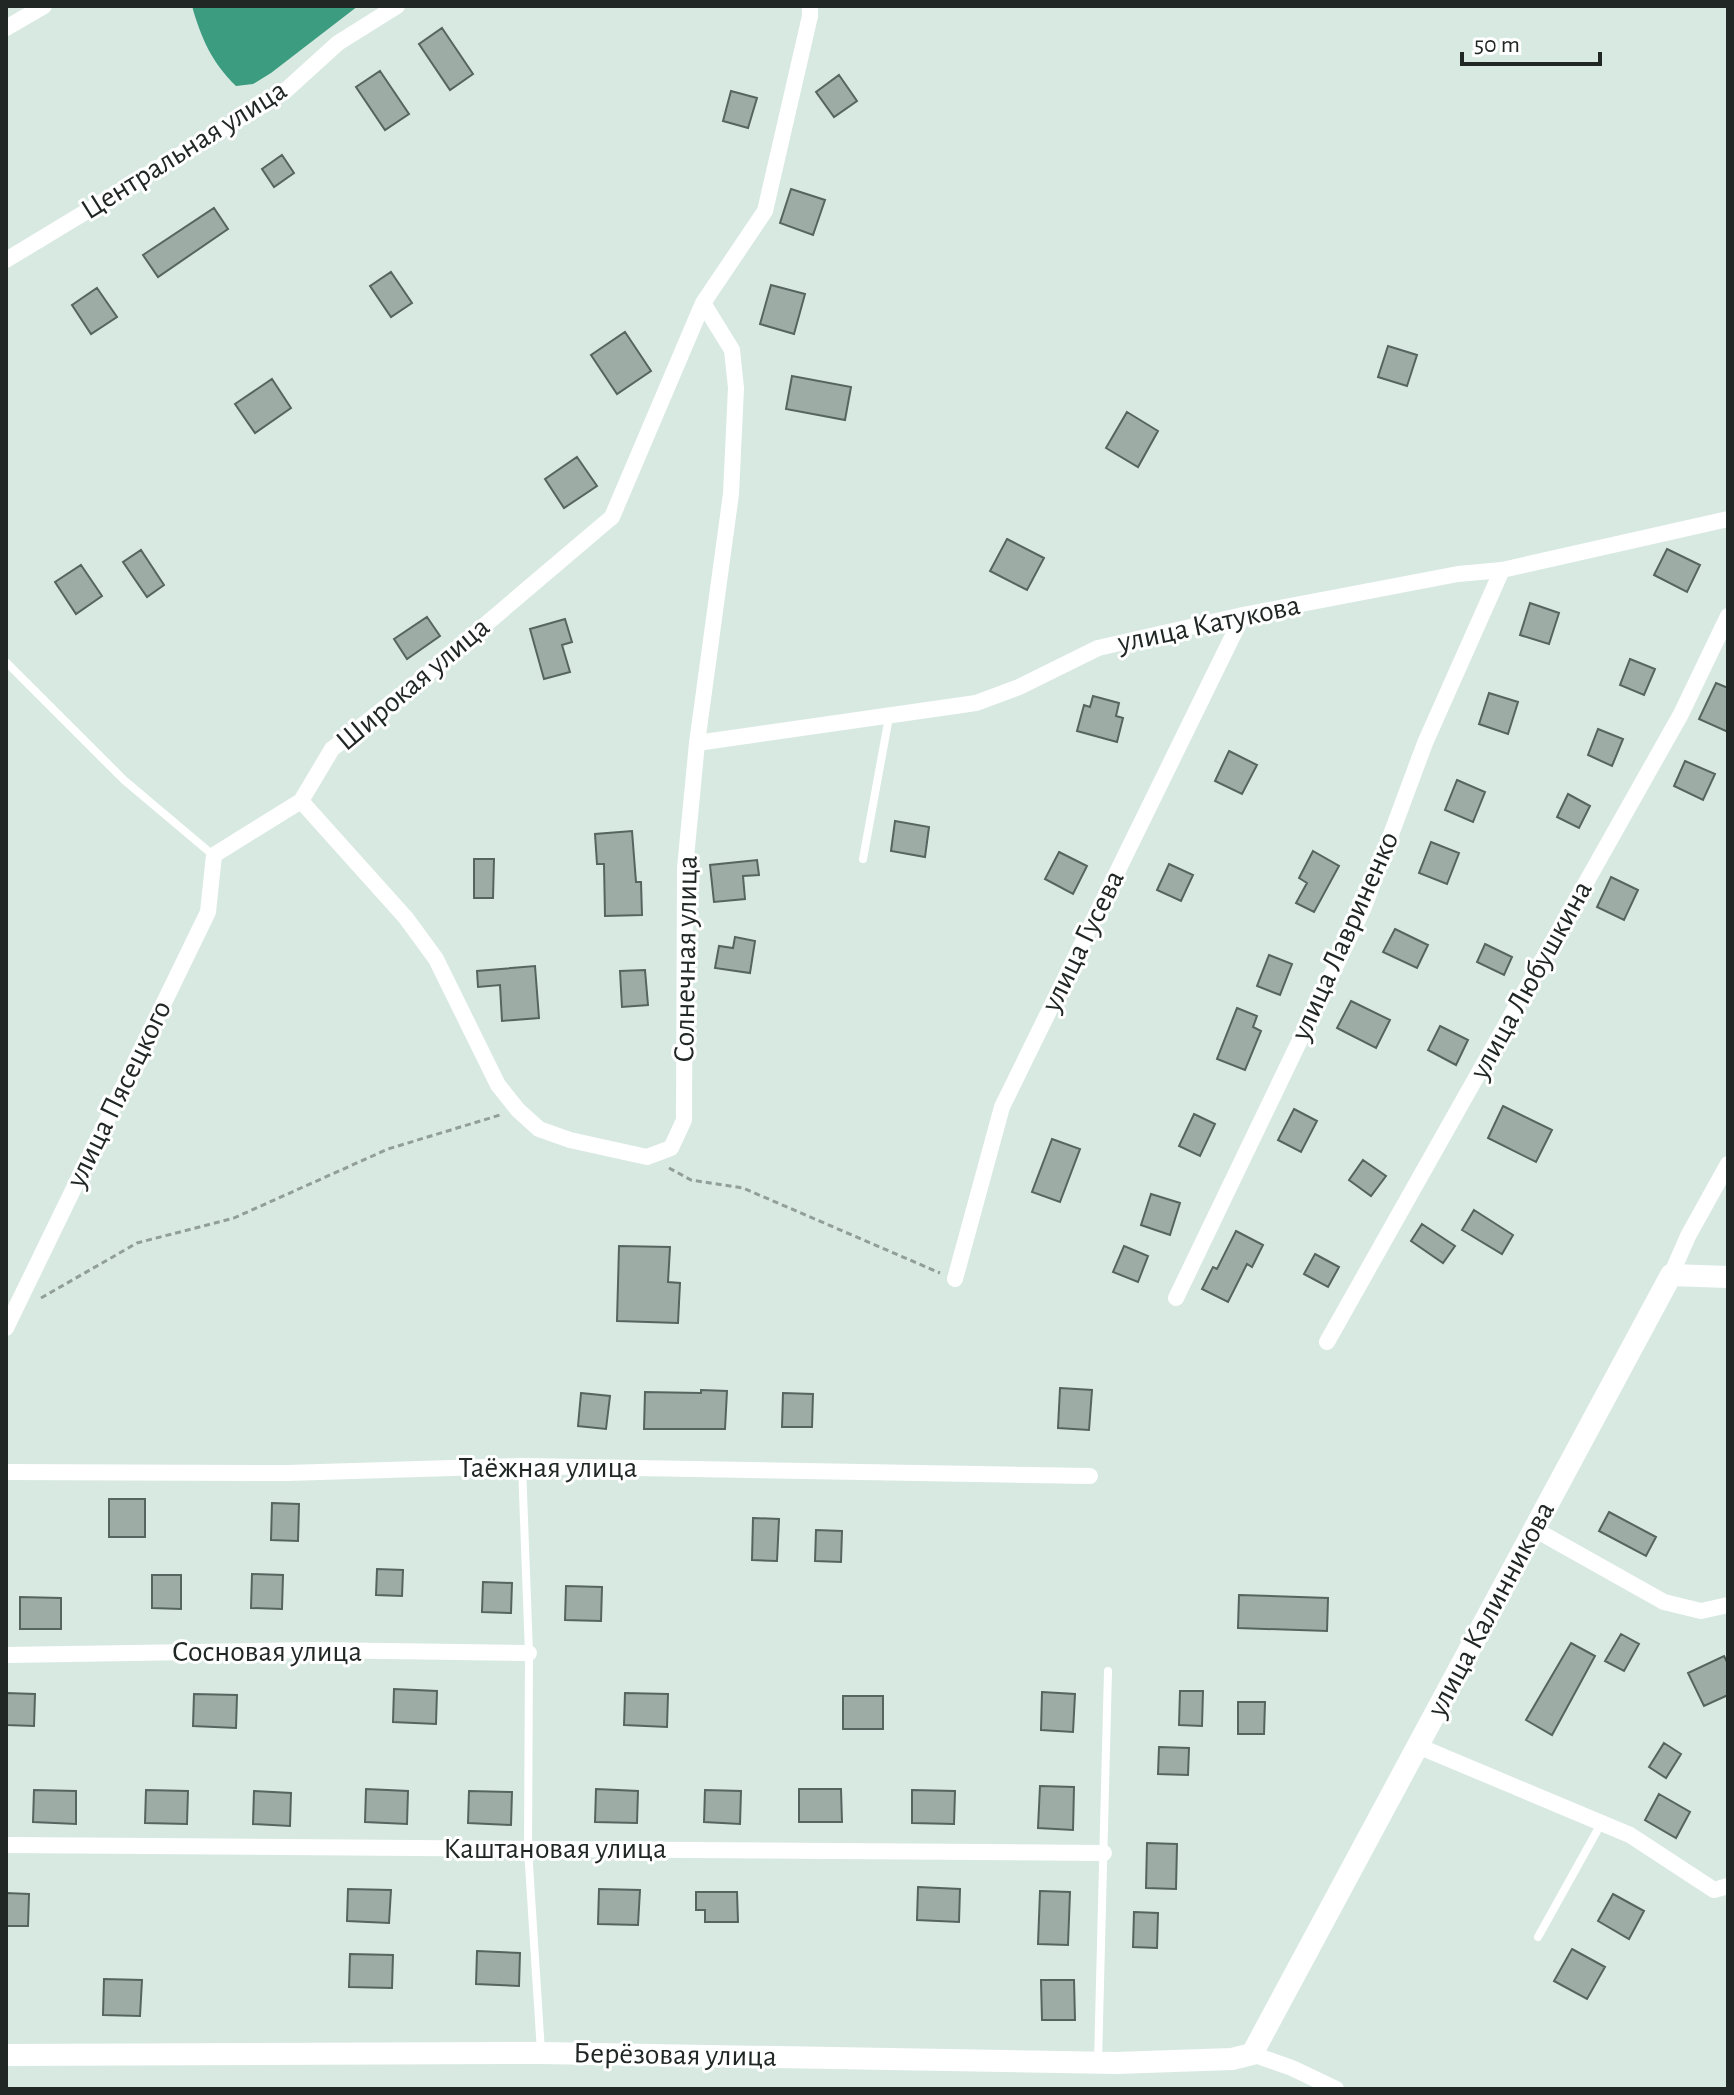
<svg xmlns="http://www.w3.org/2000/svg" width="1734" height="2095" viewBox="0 0 1734 2095" font-family="'Alegreya Sans',sans-serif">
<style>
.water{fill:#3c9c7f}
.building{fill:#9dada6;stroke:#56655f;stroke-width:2}
.lines{fill:none;stroke-linecap:round;stroke-linejoin:round}
.path{stroke:#919e99;stroke-width:3;stroke-dasharray:6 4;stroke-linecap:butt}
.lane{stroke:#fff;stroke-width:8}
.street{stroke:#fff;stroke-width:16}
.secondary{stroke:#fff;stroke-width:22}
.labels{text-anchor:middle;dominant-baseline:central;stroke-width:6;stroke-linejoin:round;paint-order:stroke}
.street-label{font-size:30px;fill:#202724;stroke:#fff}
</style>
<rect width="100%" height="100%" fill="#d8e9e2"/>
<!-- water -->
<path class="water" d="M192,6H358L271,73L253,84L236,86C212,63 201,38 192,6Z"/>
<!-- building -->
<path class="building" d="M442,28L473,74L450,90L419,44Z
M380,71L409,114L385,130L356,87Z
M839,75L857,101L834,117L816,92Z
M731,91L757,98L748,128L723,121Z
M282,155L294,173L274,187L262,169Z
M791,189L825,200L813,235L780,223Z
M214,208L228,229L158,277L143,255Z
M391,272L412,303L391,317L370,286Z
M771,285L805,294L794,334L760,324Z
M97,288L117,317L91,334L72,305Z
M625,332L651,371L617,394L591,355Z
M1388,346L1417,355L1407,386L1378,377Z
M792,376L851,387L845,420L786,409Z
M272,379L291,408L255,433L235,404Z
M1127,412L1158,431L1138,467L1106,448Z
M577,457L597,486L564,508L545,479Z
M1007,539L1044,558L1027,590L990,571Z
M1667,549L1700,565L1687,592L1654,575Z
M141,550L164,585L147,597L123,562Z
M81,565L102,596L76,614L55,582Z
M1530,603L1559,613L1549,644L1520,635Z
M427,617L440,636L407,659L394,639Z
M565,619L572,642L562,645L570,672L544,679L530,629Z
M1630,659L1655,669L1644,695L1620,685Z
M1716,683L1728,688V732L1699,719Z
M1489,693L1518,702L1508,734L1479,724Z
M1093,696L1119,703L1116,716L1123,718L1117,742L1077,731L1084,705L1090,707Z
M1598,729L1623,739L1612,766L1588,755Z
M1229,751L1257,765L1242,794L1215,781Z
M1685,761L1715,774L1703,800L1674,786Z
M1457,780L1485,792L1473,822L1445,810Z
M1568,794L1590,806L1579,828L1557,817Z
M895,821L929,827L925,857L891,851Z
M632,831L636,882H641L642,915L605,916L604,864H597L595,834Z
M1431,842L1459,853L1447,884L1419,873Z
M1313,851L1339,866L1314,912L1296,903L1307,883L1299,878Z
M1059,852L1087,866L1073,894L1045,879Z
M474,859H494L493,898H474Z
M757,860L759,875L743,876L745,899L714,902L710,865Z
M1169,864L1193,875L1181,901L1157,890Z
M1611,877L1638,890L1624,920L1597,907Z
M1395,929L1428,945L1417,968L1383,952Z
M735,937L755,941L750,973L715,968L719,946L733,948Z
M1485,944L1512,957L1504,975L1477,962Z
M1269,955L1292,964L1280,995L1257,986Z
M535,966L539,1018L502,1021L500,985L478,987L477,971Z
M645,970L648,1005L622,1007L620,971Z
M1351,1001L1390,1020L1376,1048L1337,1028Z
M1237,1008L1257,1016L1253,1027L1261,1031L1245,1070L1217,1059Z
M1440,1026L1468,1040L1456,1065L1428,1050Z
M1503,1106L1552,1130L1536,1162L1488,1138Z
M1294,1109L1317,1121L1301,1152L1278,1140Z
M1194,1114L1215,1124L1200,1156L1179,1146Z
M1052,1139L1080,1149L1060,1202L1032,1192Z
M1363,1160L1386,1176L1371,1196L1349,1180Z
M1151,1194L1180,1203L1170,1235L1141,1225Z
M1474,1210L1513,1235L1502,1254L1462,1230Z
M1422,1224L1455,1246L1443,1263L1411,1241Z
M1236,1231L1263,1245L1252,1267L1247,1264L1228,1302L1202,1289L1213,1267L1217,1269Z
M619,1246L670,1247L668,1282L680,1283L678,1323L617,1321Z
M1124,1246L1148,1256L1138,1282L1113,1272Z
M1315,1254L1339,1267L1328,1287L1304,1274Z
M1060,1388L1092,1390L1089,1430L1058,1428Z
M701,1390L727,1391L725,1429H644L645,1392L701,1393Z
M581,1393L610,1396L606,1429L578,1426Z
M783,1393L813,1394L812,1427H782Z
M109,1499H145V1537H109Z
M272,1503L299,1504L298,1541L271,1540Z
M1609,1512L1656,1537L1646,1556L1599,1531Z
M753,1518L779,1519L777,1561L752,1560Z
M816,1530L842,1531L841,1562L815,1561Z
M377,1569L403,1570L402,1596L376,1595Z
M252,1574L283,1575L282,1609L251,1608Z
M152,1575H181V1609L152,1608Z
M483,1582L512,1583L511,1613L482,1612Z
M566,1586L602,1587L601,1621L565,1620Z
M1239,1595L1328,1598L1327,1631L1238,1628Z
M20,1597L61,1598V1629H20Z
M1621,1634L1639,1644L1624,1671L1605,1661Z
M1571,1643L1595,1656L1552,1735L1526,1720Z
M1724,1656L1728,1664V1695L1704,1706L1688,1673Z
M394,1689L437,1691L436,1724L393,1722Z
M1180,1691H1203L1202,1726L1179,1725Z
M1042,1692L1075,1694L1073,1732L1041,1730Z
M6,1693L35,1694L34,1726L6,1725Z
M625,1693L668,1694L667,1727L624,1725Z
M194,1694L237,1695L236,1728L193,1726Z
M843,1696H883V1729H843Z
M1238,1702H1265L1264,1734H1238Z
M1664,1743L1681,1754L1666,1778L1649,1767Z
M1159,1747L1189,1748L1188,1775L1158,1774Z
M1040,1786L1074,1787L1073,1830L1038,1828Z
M366,1789L408,1791L407,1824L365,1822Z
M596,1789L638,1791L637,1823L595,1822Z
M799,1789H841L842,1822H799Z
M34,1790L76,1791V1824L33,1822Z
M146,1790L188,1791L187,1824L145,1823Z
M705,1790L741,1791L740,1824L704,1822Z
M912,1790L955,1791L954,1824L912,1823Z
M254,1791L291,1793L290,1826L253,1824Z
M469,1791L512,1792L511,1825L468,1823Z
M1659,1794L1690,1812L1676,1838L1645,1820Z
M1147,1843L1177,1844L1176,1889L1146,1888Z
M918,1887L960,1889L959,1922L917,1920Z
M348,1889L391,1890L389,1923L347,1921Z
M599,1889L640,1890L638,1925L598,1924Z
M1040,1891L1070,1892L1068,1945L1038,1944Z
M696,1892H737L738,1922H705V1910H696Z
M6,1893L29,1894L28,1926H6Z
M1613,1894L1644,1911L1629,1939L1598,1921Z
M1134,1912L1158,1913L1157,1948L1133,1947Z
M1572,1949L1605,1967L1587,1999L1554,1981Z
M477,1951L520,1953L519,1986L476,1984Z
M350,1954L393,1955L392,1988L349,1987Z
M104,1979L142,1980L140,2016L103,2015Z
M1041,1980H1074L1075,2020H1042Z"/>
<g class="lines">
<!-- path -->
<path class="path" d="M669,1168L691,1180L743,1188L940,1273
M41,1298L137,1243L234,1218L388,1149L500,1115"/>
<!-- lane -->
<path class="lane" d="M6,662L124,780L213,855
M863,859L889,717
M522,1466L529,1653L528,1849L541,2052
M1538,1937L1602,1822
M1098,2061L1108,1671"/>
<!-- street -->
<path class="street" d="M6,28L44,6
M6,260L284,92L338,43L397,6
M697,743L976,703L1019,687L1098,648L1243,615L1458,574L1502,570L1728,519
M301,801L406,918L436,959L498,1085L518,1110L539,1129L570,1140L647,1157L671,1148L684,1120L685,868L697,743L731,494L736,388L732,350L703,303L765,211L810,16V6
M1671,1275L1688,1236L1728,1164
M955,1279L1002,1107L1243,615
M1176,1298L1364,907L1425,743L1502,570
M6,1328L208,912L214,855L301,801L332,749L419,681L612,517L703,303
M1327,1342L1681,714L1728,616
M6,1472L287,1473L522,1466L1090,1476
M1534,1529L1664,1602L1701,1611L1728,1605
M6,1655L315,1650L529,1653
M1418,1746L1630,1835L1714,1890L1728,1886
M6,1845L1104,1853
M1252,2054L1292,2068L1336,2089"/>
<!-- secondary -->
<path class="secondary" d="M6,2055L541,2053L1116,2063L1232,2059L1252,2054L1671,1275L1728,1277"/>
</g>
<g class="labels">
<!-- street labels -->
<g class="street-label">
<text transform="translate(184 150) rotate(-32)">Центральная улица</text>
<text transform="translate(1209 624) rotate(-12)">улица Катукова</text>
<text transform="translate(413 684) rotate(-40)">Широкая улица</text>
<text transform="translate(1345 936) rotate(-66)">улица Лавриненко</text>
<text transform="translate(1083 941) rotate(-64)">улица Гусева</text>
<text transform="translate(686 959) rotate(-89)">Солнечная улица</text>
<text transform="translate(1531 980) rotate(-61)">улица Любушкина</text>
<text transform="translate(119 1094) rotate(-64)">улица Пясецкого</text>
<text x="548" y="1468">Таёжная улица</text>
<text transform="translate(1491 1609) rotate(-62)">улица Калинникова</text>
<text x="267" y="1652">Сосновая улица</text>
<text x="555" y="1849">Каштановая улица</text>
<text transform="translate(675 2055) rotate(1)">Берёзовая улица</text>
</g>
</g>
<!-- border -->
<rect width="1734" height="2095" fill="none" stroke="#202724" stroke-width="16"/>
<!-- scale -->
<path d="M1462 52v12h138v-12" fill="none" stroke="#202724" stroke-width="4"/>
<text x="1474" y="52" font-size="24" fill="#202724" stroke="#ffffff" stroke-width="6" paint-order="stroke">50 m</text>
</svg>
